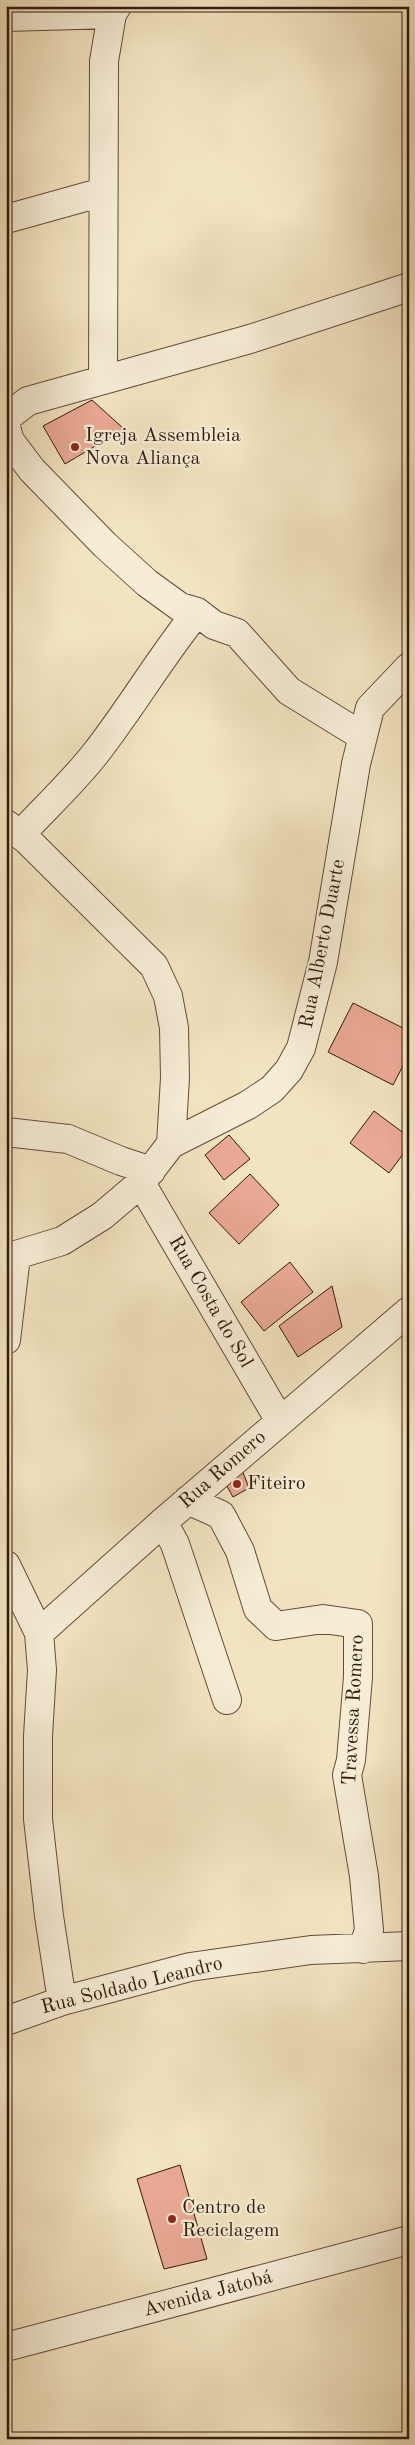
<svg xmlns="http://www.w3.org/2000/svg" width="415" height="2445" viewBox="0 0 415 2445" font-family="'Old Standard TT',serif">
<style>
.building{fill:#eaa995;stroke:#311a0c}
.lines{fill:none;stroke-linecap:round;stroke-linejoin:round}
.minor-casing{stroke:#624c39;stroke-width:30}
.minor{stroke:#f7edd7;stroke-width:28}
.poi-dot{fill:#8f2418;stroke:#f7edd7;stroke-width:2}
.labels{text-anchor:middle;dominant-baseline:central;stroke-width:4.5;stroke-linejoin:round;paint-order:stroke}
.poi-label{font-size:20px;fill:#311a0c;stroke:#f7edd7;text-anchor:start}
.street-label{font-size:20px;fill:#311a0c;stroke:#f7edd7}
</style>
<rect width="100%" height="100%" fill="#f3e4c1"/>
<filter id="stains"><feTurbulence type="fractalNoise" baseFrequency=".004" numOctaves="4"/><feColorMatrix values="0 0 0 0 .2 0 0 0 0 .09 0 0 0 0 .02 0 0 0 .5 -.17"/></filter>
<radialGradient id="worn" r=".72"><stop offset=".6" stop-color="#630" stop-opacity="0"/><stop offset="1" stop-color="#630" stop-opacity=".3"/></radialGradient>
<!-- building -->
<path class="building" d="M92,400L124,429L65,464L43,426Z
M353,1003L409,1031V1054L393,1085L328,1052Z
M374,1111L409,1137V1146L389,1173L350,1143Z
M229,1135L250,1159L224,1180L205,1155Z
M250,1174L279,1205L239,1244L209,1213Z
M290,1262L313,1292L264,1331L241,1302Z
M332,1286L342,1327L298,1357L279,1326Z
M242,1470L249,1488L233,1497L224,1481Z
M180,2165L207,2259L164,2269L137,2179Z"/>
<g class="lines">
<defs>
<path id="minor" d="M6,17L112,14
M6,219L103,192
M103,379L104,61L112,14L117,6
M6,426L7,417L28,401L250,339L409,287
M6,427L10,441L32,470L105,545L147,583L180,607L197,612L214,625L237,633L289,691L362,736
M6,824L27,840L154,966L168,996L174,1028L175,1078L171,1144
M20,835C45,808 73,782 95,754C131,708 160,658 197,612
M6,1132L68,1139L121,1161L151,1171
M141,1183L280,1421
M6,1258L62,1241L102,1216L141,1183L171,1144L248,1105L272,1089L289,1070L301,1048L323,962L356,764L370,708L409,667
M6,1340L16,1256
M188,1500L221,1515L240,1551L258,1609L276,1626L323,1619L358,1624V1677L351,1760L347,1775L364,1876L369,1930L363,1949
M163,1522L175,1544L227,1700
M6,1565L39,1633L42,1670L38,1736V1819L49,1916L62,2001
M39,1633L163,1522L409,1311
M6,2021L62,2001L190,1967L311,1950L409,1946
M6,2347L409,2240"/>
</defs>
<!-- minor casing -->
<use href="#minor" class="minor-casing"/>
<!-- minor -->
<use href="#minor" class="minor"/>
</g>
<!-- markers -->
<g class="poi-dot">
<circle cx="75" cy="447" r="5"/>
<circle cx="237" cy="1484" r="5"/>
<circle cx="172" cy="2219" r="5"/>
</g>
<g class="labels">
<!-- poi labels -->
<g class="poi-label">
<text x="85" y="436">Igreja Assembleia<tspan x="85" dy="23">Nova Aliança</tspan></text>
<text x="247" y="1484">Fiteiro</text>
<text x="182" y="2208">Centro de<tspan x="182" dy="23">Reciclagem</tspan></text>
</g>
<!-- street labels -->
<g class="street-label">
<text transform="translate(323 944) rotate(-79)">Rua Alberto Duarte</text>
<text transform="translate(210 1302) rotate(60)">Rua Costa do Sol</text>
<text transform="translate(223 1470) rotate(-41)">Rua Romero</text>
<text transform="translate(354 1710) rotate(-87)">Travessa Romero</text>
<text transform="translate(132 1986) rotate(-14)">Rua Soldado Leandro</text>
<text transform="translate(208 2294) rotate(-15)">Avenida Jatobá</text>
</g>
</g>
<!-- margin -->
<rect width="415" height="2445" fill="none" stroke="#f3e4c1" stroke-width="25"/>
<rect x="8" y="8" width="400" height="2430" fill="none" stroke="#311a0c" stroke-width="2.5"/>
<rect x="12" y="12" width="390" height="2420" fill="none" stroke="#311a0c"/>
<rect width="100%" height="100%" filter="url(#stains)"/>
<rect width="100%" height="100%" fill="url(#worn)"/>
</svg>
